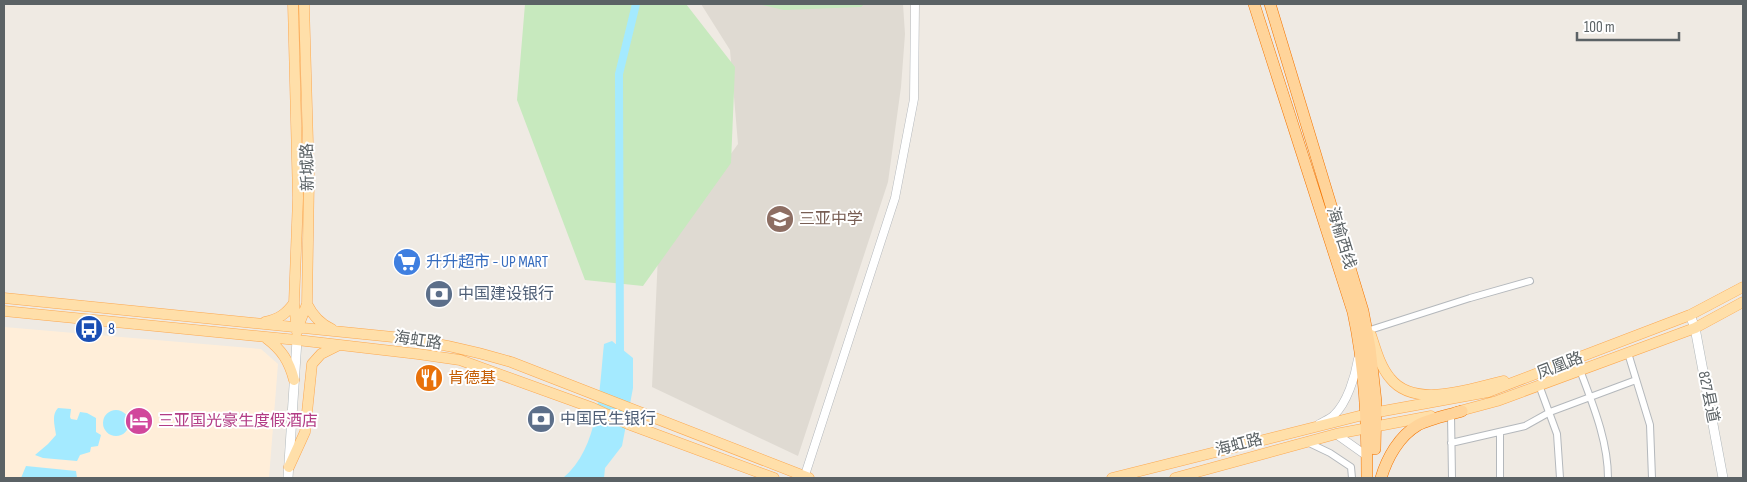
<svg xmlns="http://www.w3.org/2000/svg" width="1747" height="482" viewBox="0 0 1747 482" font-family="'Sofia Sans Condensed','Noto Sans SC',sans-serif">
<style>
.commercial{fill:#ffeed9}
.education{fill:#dfdad2}
.green{fill:#c7e9be}
.water{fill:#a4eaff}
.lines{fill:none;stroke-linecap:round;stroke-linejoin:round}
.canal{stroke:#a4eaff;stroke-width:8}
.minor-casing{stroke:#b4b8bc;stroke-width:8}
.tertiary-casing{stroke:#b4b8bc;stroke-width:9}
.secondary-casing{stroke:#b2b9bc;stroke-width:10}
.primary-casing{stroke:#fca850;stroke-width:11}
.trunk-casing{stroke:#f37400;stroke-width:12}
.minor{stroke:#fff;stroke-width:6}
.tertiary{stroke:#fff;stroke-width:8}
.secondary{stroke:#fff;stroke-width:9}
.primary{stroke:#ffdfa9;stroke-width:10}
.trunk{stroke:#ffd49a;stroke-width:11}
.labels{text-anchor:middle;dominant-baseline:central;stroke-width:4;stroke-linejoin:round;paint-order:stroke}
.street-label{font-size:16px;fill:#5b6265;stroke:#fff}
.education-label{font-size:16px;fill:#785e54;stroke:#fff;text-anchor:start}
.shop-label{font-size:16px;fill:#366cbe;stroke:#fff;text-anchor:start}
.service-label{font-size:16px;fill:#4e5e75;stroke:#fff;text-anchor:start}
.transit-label{font-size:16px;fill:#164399;stroke:#fff;text-anchor:start}
.food-label{font-size:16px;fill:#c56008;stroke:#fff;text-anchor:start}
.hotel-label{font-size:16px;fill:#b23c85;stroke:#fff;text-anchor:start}
</style>
<rect width="100%" height="100%" fill="#efeae3"/>
<!-- commercial -->
<path class="commercial" d="M4,327L261,349L278,364L269,478H4Z"/>
<!-- education -->
<path class="education" d="M701,4H903L905,34L901,87L888,182L798,456L652,387L658,255L738,144L730,50Z"/>
<!-- green -->
<path class="green" d="M525,4H686L735,67L731,163L643,286L585,280L517,100Z
M758,4H864L861,7L784,10Z"/>
<!-- water -->
<path class="water" d="M612,341L633,358V388L622,446L605,468L604,478H563C600,447 599,389 604,344Z
M58,408L71,409L70,417L71,419L77,420L80,412L87,413L96,418V432L101,435L98,446L91,447L90,452L80,455L77,461L43,458L35,455L48,444L56,435C55,426 51,415 58,408Z
M103 423a13 13 0 1 1 26 0a13 13 0 1 1-26 0Z
M26,466L76,471L77,478H21Z"/>
<g class="lines">
<!-- canal -->
<path class="canal" d="M620,356L619,74L636,4"/>
<defs>
<path id="minor" d="M1370,330L1470,298L1530,281
M1628,353L1650,425L1652,478
M1580,370C1593,405 1608,441 1608,478
M1539,385L1557,434L1560,478
M1451,415L1452,478
M1500,432V478
M1307,442L1330,453L1351,467L1352,478
M1451,443L1525,426L1550,412L1636,380"/>
<path id="tertiary" d="M1319,424C1324,421 1330,419 1334,415C1347,403 1355,377 1358,359
M1336,434L1367,456
M804,478L895,198L914,99L915,4"/>
<path id="secondary" d="M1690,315L1695,328L1723,478
M288,478L297,340"/>
<path id="primary" d="M293,4L298,198L294,303L297,332
M4,298L393,337C435,342 471,350 511,362L809,478
M307,304C313,316 320,324 332,329
M4,311L297,340L418,354L460,360L593,408L628,424L774,478
M265,322C279,319 286,314 294,303
M298,327L307,304L309,179L304,4
M1371,335C1376,350 1380,366 1390,378C1415,410 1471,388 1504,381
M266,338C282,350 289,361 294,380
M1456,412L1497,401L1695,328L1743,302
M289,467L305,432L312,364L321,354L339,345
M1112,478L1367,414L1488,392L1690,315L1743,287
M1175,478L1336,434L1431,416"/>
<path id="trunk" d="M1254,4L1353,312C1365,367 1367,422 1367,478
M1270,4L1363,311L1370,348L1376,402L1375,449
M1381,478C1387,458 1399,436 1418,425C1429,419 1449,415 1462,411"/>
</defs>
<!-- minor casing -->
<use href="#minor" class="minor-casing"/>
<!-- tertiary casing -->
<use href="#tertiary" class="tertiary-casing"/>
<!-- secondary casing -->
<use href="#secondary" class="secondary-casing"/>
<!-- primary casing -->
<use href="#primary" class="primary-casing"/>
<!-- trunk casing -->
<use href="#trunk" class="trunk-casing"/>
<!-- minor -->
<use href="#minor" class="minor"/>
<!-- tertiary -->
<use href="#tertiary" class="tertiary"/>
<!-- secondary -->
<use href="#secondary" class="secondary"/>
<!-- primary -->
<use href="#primary" class="primary"/>
<!-- trunk -->
<use href="#trunk" class="trunk"/>
</g>
<!-- icons -->
<defs>
<symbol id="school-disc" viewBox="-11 -11 22 22"><circle r="9.5" fill="#8d6e63" stroke="#fff"/><path d="M0-5L7-2L0 1L-7-2ZM-4 1L0 2.5L4 1V4Q0 6-4 4Z" fill="#fff"/></symbol>
<symbol id="supermarket-disc" viewBox="-11 -11 22 22"><circle r="9.5" fill="#3f7fe0" stroke="#fff"/><path d="M-6-5.5h2.5l.6 2H6L4.5 2H-2.5L-4.4-4H-6ZM-1.5 3.2a1.3 1.3 0 1 0 .1 0ZM3 3.2a1.3 1.3 0 1 0 .1 0Z" fill="#fff"/></symbol>
<symbol id="bank-disc" viewBox="-11 -11 22 22"><circle r="9.5" fill="#5c6f8a" stroke="#fff"/><path d="M-6-4H6V4H-6ZM0-2.3a2.3 2.3 0 1 0 0 4.6a2.3 2.3 0 1 0 0-4.6Z" fill="#fff"/></symbol>
<symbol id="bus-disc" viewBox="-11 -11 22 22"><circle r="9.5" fill="#1a4fb4" stroke="#fff"/><path d="M-5-6H5V4H4V6H2V4H-2V6H-4V4H-5ZM-3.5-4V0h7V-4ZM-3.5 1.2v1.5H-2V1.2ZM2 1.2v1.5H3.5V1.2Z" fill="#fff"/></symbol>
<symbol id="restaurant-disc" viewBox="-11 -11 22 22"><circle r="9.5" fill="#e8710a" stroke="#fff"/><path d="M-5-6h1v4h1v-4h1v4h1v-4h1v5L-1.5 .5V6h-2V.5L-5-1ZM5-6V6H3V1.5H1.5Q1.5-4 5-6Z" fill="#fff"/></symbol>
<symbol id="hotel-disc" viewBox="-11 -11 22 22"><circle r="9.5" fill="#d1479c" stroke="#fff"/><path d="M-6-4.5h1.5V1H6V5H4.5V3h-9V5H-6ZM-4 0a1.8 1.8 0 1 1 3.6 0ZM.5 0V-2.5h3Q6-2.5 6 0Z" fill="#fff"/></symbol>
</defs>
<g fill-rule="evenodd">
<use href="#school-disc" x="764" y="203" width="32" height="32"/>
<use href="#supermarket-disc" x="391" y="246" width="32" height="32"/>
<use href="#bank-disc" x="423" y="278" width="32" height="32"/>
<use href="#bus-disc" x="73" y="313" width="32" height="32"/>
<use href="#restaurant-disc" x="413" y="362" width="32" height="32"/>
<use href="#bank-disc" x="525" y="403" width="32" height="32"/>
<use href="#hotel-disc" x="123" y="405" width="32" height="32"/>
</g>
<g class="labels">
<!-- street labels -->
<g class="street-label">
<text transform="translate(308 167) rotate(-91)">新城路</text>
<text transform="translate(1341 238) rotate(73)">海榆西线</text>
<text transform="translate(418 341) rotate(8)">海虹路</text>
<text transform="translate(1560 366) rotate(-21)">凤凰路</text>
<text transform="translate(1708 397) rotate(79)">827县道</text>
<text transform="translate(1239 445) rotate(-14)">海虹路</text>
</g>
<!-- education labels -->
<g class="education-label">
<text x="799" y="219">三亚中学</text>
</g>
<!-- shop labels -->
<g class="shop-label">
<text x="426" y="262">升升超市 - UP MART</text>
</g>
<!-- service labels -->
<g class="service-label">
<text x="458" y="294">中国建设银行</text>
<text x="560" y="419">中国民生银行</text>
</g>
<!-- transit labels -->
<g class="transit-label">
<text x="108" y="329">8</text>
</g>
<!-- food labels -->
<g class="food-label">
<text x="448" y="378">肯德基</text>
</g>
<!-- hotel labels -->
<g class="hotel-label">
<text x="158" y="421">三亚国光豪生度假酒店</text>
</g>
</g>
<!-- border -->
<rect width="1747" height="482" fill="none" stroke="#5b6265" stroke-width="10"/>
<!-- scale -->
<path d="M1577 32v8h102v-8" fill="none" stroke="#5b6265" stroke-width="2.5"/>
<text x="1584" y="32" font-size="15" fill="#5b6265" stroke="#ffffff" stroke-width="4" paint-order="stroke">100 m</text>
</svg>
